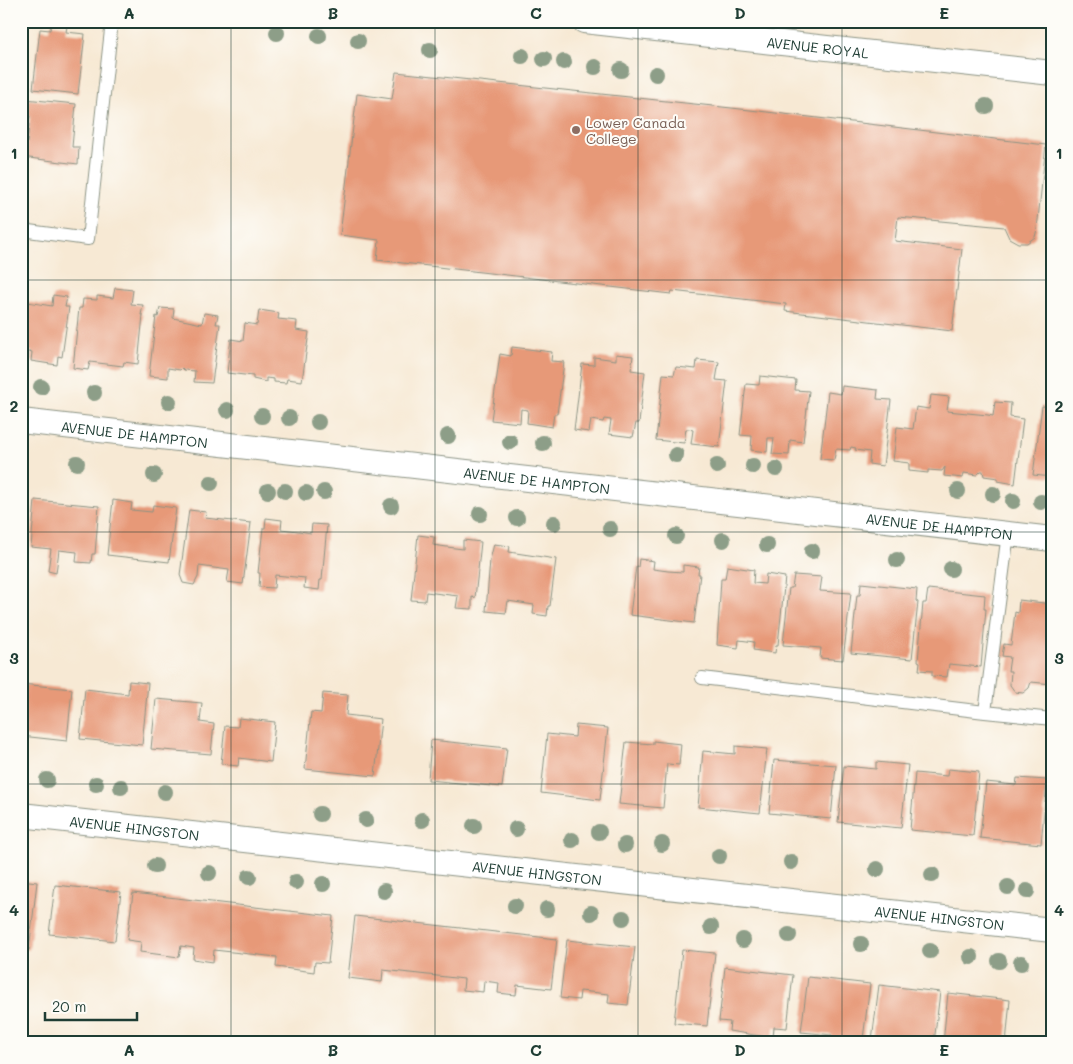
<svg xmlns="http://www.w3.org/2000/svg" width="1073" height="1064" viewBox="0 0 1073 1064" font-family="Mali,sans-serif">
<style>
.building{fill:#e79978}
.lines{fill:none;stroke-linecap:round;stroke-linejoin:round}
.service-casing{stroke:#8b9384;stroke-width:14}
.minor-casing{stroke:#8b9384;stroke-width:26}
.service{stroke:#fff;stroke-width:12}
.minor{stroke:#fff;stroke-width:24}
.tree{fill:#8d9e88}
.grid{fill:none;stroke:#1f3d34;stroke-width:1;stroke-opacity:0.55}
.education-dot{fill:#8d6e63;stroke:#fdfcf7;stroke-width:2}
.labels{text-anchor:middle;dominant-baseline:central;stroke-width:4;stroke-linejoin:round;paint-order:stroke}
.street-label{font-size:14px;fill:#1f3d34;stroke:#fdfcf7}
.education-label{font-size:14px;fill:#785e54;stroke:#fdfcf7;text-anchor:start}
.neatline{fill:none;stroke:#1f3d34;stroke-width:2}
.grid-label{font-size:16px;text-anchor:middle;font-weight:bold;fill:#1f3d34}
</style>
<rect width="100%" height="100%" fill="#fdfcf7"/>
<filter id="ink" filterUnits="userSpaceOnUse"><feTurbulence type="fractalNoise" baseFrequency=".02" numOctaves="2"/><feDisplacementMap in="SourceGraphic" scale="10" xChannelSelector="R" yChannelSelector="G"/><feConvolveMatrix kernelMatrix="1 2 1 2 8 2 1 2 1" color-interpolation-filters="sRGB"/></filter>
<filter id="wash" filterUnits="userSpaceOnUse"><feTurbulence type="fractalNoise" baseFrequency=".0096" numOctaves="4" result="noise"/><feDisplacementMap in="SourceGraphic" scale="20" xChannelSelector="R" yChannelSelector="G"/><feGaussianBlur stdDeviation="1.12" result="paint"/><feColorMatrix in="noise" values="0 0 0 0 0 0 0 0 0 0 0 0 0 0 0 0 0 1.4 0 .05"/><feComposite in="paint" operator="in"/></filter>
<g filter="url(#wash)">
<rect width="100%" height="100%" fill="#f7e9d4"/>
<g id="blocks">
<!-- building -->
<path class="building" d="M51,24L67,26L66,32L85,34L78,94L33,89L40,29L50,30Z
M396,72L750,110L1046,145L1037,229L1035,237L1027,243H1018L1009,238L1004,227L898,217L895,241L962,249L952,331L785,311L786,304L672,291L671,294L377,260L379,240L340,235L357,94L392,99Z
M25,99L76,104L72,147H79L78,164L21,157V142L27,143L30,116L23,115Z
M115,288L133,290L131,304L143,305L141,315H143L138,364L124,362L123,366L90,362L88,370L73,368L79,308H82L83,299L97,300V296L113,298Z
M53,295L67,297L65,307H69L62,357L58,356L57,365L31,361L32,352L29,351L27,362H21V301L52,306Z
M160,308L174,309L173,318L202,324L204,313L218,315L216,324H220L212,383L194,382L195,371L184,370L182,368L180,370L168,368V378L149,376L156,316L158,317Z
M259,310L279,313L278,319L297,321L296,330L309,332L302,381L287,379L286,383L274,382V379L266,378V382L253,379V376L227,373L231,339L243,341L245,323L257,325Z
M512,347L552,352L551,361L564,362L557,414H554L552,427L527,423L528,410L521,409L520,423L491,420L500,354L511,356Z
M616,354L633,356L631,370L645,372L639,423H636L633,437L609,434L611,420L604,419L603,422L591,420L589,432L574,430L582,364L594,365V357L616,360Z
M697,360L719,362L716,380L727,381L719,447L691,444L693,430L689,429H686L684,443L656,440L663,374L674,375L676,367L696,369Z
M760,376L796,380L795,390L809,391L803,442L790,440L789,455L772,454L774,438H768L767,452L751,450L752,436L740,435L746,384L759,385Z
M842,386L878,390L877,399L891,400L883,466L869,464L870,452L855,450L856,448L851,447L850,450L836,449L834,460L820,459L828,392L841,394Z
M931,395L949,397L947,411L988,415L993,416L995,402L1011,403L1010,417L1023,419L1015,484L998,481V478L984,476L983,471H981L977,475L964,473L963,478L944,476L945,467L942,471L928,470V473L909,471V463L893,461L897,427L913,429L916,407L929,409Z
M1042,406L1052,407V477L1033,475Z
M21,490H25L22,507H21Z
M35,500L99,506L95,554H92L91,563L76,562L77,552L59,550L56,573L48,571L51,549L31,547Z
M113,500L132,503L131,510L152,512L153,505L176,508L169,562L107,555Z
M189,510L206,512L205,518L251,523L243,584L227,582L229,570L199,566L198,577L194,585L183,583L180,575Z
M266,518L282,520L281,529L298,531L311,533L312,524L327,525L322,580H320L319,590L304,588L305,578L275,575L274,588L259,587L260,573H258L263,528H265Z
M418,535L434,537L433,545L447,547L463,549V540L481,542L475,598L472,597V609L456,608L458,596L426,592L425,601L411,600Z
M494,544L510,546L509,552L556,559L550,606H548L547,616L533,614L534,605L508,601L506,613L486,611L490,560Z
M639,559L654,561L653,569L668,571L683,572V565L699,567L698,574H700L694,623L630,615L636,567H638Z
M727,566L754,570L753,583L765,584L766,574L785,577L778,645H776L775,653L753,650L754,642L747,641L739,640L738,648L717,645L721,579H725Z
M794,575L822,577L820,591L851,593L843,660L820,658L821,648L783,645L789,588H792Z
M861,583L917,589L916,601L918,602L912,659L851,653L857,595H860Z
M928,589L985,595L984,609H986L981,667L949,664L947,677L932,676V671L919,670L920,662L918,661L923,603H926Z
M1019,600L1052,604V684L1031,682L1029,688L1023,693L1015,692L1010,685L1011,671H1008L1010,657L1002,656L1004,644L1011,645L1015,612L1018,613Z
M129,681L148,683L142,745L80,739L85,689L128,694Z
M21,684L72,689L67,741L21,736Z
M323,693L348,695L346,715L381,719L375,776L305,769L311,712L321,713Z
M156,699L202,703L200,722L214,724L211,754L151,749Z
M239,718L275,722L271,762L239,758L238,766L221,764L225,726L238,727Z
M576,725L608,728L600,800L541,793L547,734L575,737Z
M431,740L507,748L502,787L428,780Z
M653,741L681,744L679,765L667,764L663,808L619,804L626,742L653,744Z
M735,746L767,749L760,813L698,807L703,751L735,754Z
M774,760L836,765L831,819L769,813Z
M876,762L908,765L901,828L838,822L844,766L876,769Z
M948,769L979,772L973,836L910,830L915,773L947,776Z
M1017,778L1047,780L1041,844L980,838L986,782L1016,785Z
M21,880L37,882L29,950L21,949Z
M55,885L121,892L115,941L49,934Z
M133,893L333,916L328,963L315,962L314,972L276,967L277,957L214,950L213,962L193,959L194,948L181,946L179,957L140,952L141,942L127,940Z
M355,916L557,939L551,989L517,985L516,995L498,993L499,983L484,981L483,992L463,990L464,979L383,970L382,982L348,978Z
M567,940L635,947L628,1005L608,1003L609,994L580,991L579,1000L560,998Z
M682,950L715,953L707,1026L674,1023Z
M725,967L793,975L787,1028L774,1027L773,1038L729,1031L730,1022L719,1021Z
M808,977L870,984L863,1039L850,1037L849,1043H831L832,1035L801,1032Z
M879,985L940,992L934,1043H901L872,1040Z
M948,993L1010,1000L1006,1043H943Z"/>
</g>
</g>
<g filter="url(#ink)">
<use href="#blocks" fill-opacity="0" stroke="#8b9384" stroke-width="1"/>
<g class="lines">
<defs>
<path id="service" d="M21,230L88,239L112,21
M702,678L985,712L1008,533
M985,712L1052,719"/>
<g id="minor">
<path id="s1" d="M584,21L1052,73"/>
<path id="s2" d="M21,421L1052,539"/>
<path id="s3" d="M21,815L1052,930"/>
</g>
</defs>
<!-- service casing -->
<use href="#service" class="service-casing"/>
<!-- minor casing -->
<use href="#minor" class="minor-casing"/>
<!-- service -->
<use href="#service" class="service"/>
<!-- minor -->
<use href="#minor" class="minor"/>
</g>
<!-- trees -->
<g class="tree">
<circle cx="277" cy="33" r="8"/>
<circle cx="319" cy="36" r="8"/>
<circle cx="358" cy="41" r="8"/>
<circle cx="430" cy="50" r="8"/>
<circle cx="522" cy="56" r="8"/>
<circle cx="544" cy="59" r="8"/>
<circle cx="564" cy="62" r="8"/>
<circle cx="595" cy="67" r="8"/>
<circle cx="621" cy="70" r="8"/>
<circle cx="656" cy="74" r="8"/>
<circle cx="986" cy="106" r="8"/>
<circle cx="41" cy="387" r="8"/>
<circle cx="94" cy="393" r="8"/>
<circle cx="169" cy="402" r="8"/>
<circle cx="227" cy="410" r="8"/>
<circle cx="262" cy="416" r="8"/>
<circle cx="289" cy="418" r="8"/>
<circle cx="318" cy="422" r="8"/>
<circle cx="448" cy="436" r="8"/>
<circle cx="510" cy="442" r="8"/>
<circle cx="543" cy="443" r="8"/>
<circle cx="676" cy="455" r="8"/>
<circle cx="77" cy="463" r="8"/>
<circle cx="717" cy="466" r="8"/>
<circle cx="753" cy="466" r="8"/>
<circle cx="776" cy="469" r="8"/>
<circle cx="154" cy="475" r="8"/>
<circle cx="211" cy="483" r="8"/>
<circle cx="268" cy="491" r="8"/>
<circle cx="285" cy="491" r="8"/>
<circle cx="958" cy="491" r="8"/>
<circle cx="324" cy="492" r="8"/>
<circle cx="306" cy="493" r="8"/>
<circle cx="993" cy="494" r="8"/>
<circle cx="1013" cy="501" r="8"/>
<circle cx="1041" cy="502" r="8"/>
<circle cx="391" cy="506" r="8"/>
<circle cx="480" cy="514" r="8"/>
<circle cx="517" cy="518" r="8"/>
<circle cx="554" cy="523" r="8"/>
<circle cx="610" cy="529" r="8"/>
<circle cx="676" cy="536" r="8"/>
<circle cx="723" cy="540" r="8"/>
<circle cx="767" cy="545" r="8"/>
<circle cx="812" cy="551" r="8"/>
<circle cx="897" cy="560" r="8"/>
<circle cx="951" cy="569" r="8"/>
<circle cx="47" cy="780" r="8"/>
<circle cx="96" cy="784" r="8"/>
<circle cx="121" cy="787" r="8"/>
<circle cx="165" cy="792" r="8"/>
<circle cx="320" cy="814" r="8"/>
<circle cx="366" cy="820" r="8"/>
<circle cx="422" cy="820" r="8"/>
<circle cx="474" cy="826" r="8"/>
<circle cx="516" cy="829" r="8"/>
<circle cx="599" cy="832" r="8"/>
<circle cx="572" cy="840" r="8"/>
<circle cx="662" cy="844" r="8"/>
<circle cx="625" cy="845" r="8"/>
<circle cx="719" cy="856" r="8"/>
<circle cx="791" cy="862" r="8"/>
<circle cx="155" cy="866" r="8"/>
<circle cx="877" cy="869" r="8"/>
<circle cx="209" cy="873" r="8"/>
<circle cx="932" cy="875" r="8"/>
<circle cx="249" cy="877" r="8"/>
<circle cx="296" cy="882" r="8"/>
<circle cx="323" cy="884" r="8"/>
<circle cx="1008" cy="887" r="8"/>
<circle cx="384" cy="891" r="8"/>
<circle cx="1027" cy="891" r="8"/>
<circle cx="515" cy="906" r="8"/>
<circle cx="547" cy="909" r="8"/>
<circle cx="591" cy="913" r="8"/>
<circle cx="623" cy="918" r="8"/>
<circle cx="711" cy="927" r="8"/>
<circle cx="789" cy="935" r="8"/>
<circle cx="743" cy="940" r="8"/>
<circle cx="861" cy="944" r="8"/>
<circle cx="930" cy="951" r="8"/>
<circle cx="971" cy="957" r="8"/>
<circle cx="999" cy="961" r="8"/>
<circle cx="1021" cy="963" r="8"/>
</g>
</g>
<!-- grid -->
<path class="grid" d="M231,21V1043M435,21V1043M638,21V1043M842,21V1043M21,280H1052M21,532H1052M21,784H1052"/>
<!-- markers -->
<circle class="education-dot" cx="576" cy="130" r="5"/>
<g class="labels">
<!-- street labels -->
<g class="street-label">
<text stroke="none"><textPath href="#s1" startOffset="235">AVENUE ROYAL</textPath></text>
<text stroke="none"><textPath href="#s2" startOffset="114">AVENUE DE HAMPTON</textPath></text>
<text stroke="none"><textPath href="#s2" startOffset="519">AVENUE DE HAMPTON</textPath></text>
<text stroke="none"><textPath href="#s2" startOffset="924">AVENUE DE HAMPTON</textPath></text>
<text stroke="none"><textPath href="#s3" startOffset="114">AVENUE HINGSTON</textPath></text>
<text stroke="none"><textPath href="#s3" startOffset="519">AVENUE HINGSTON</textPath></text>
<text stroke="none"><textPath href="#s3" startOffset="924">AVENUE HINGSTON</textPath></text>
</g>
<!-- education labels -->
<g class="education-label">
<text x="586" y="122">Lower Canada<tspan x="586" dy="16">College</tspan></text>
</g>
</g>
<!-- margin -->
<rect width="1073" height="1064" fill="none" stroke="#fdfcf7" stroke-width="55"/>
<!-- scale -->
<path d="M45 1012v8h92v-8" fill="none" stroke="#1f3d34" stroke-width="2.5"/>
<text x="52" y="1012" font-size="15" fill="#1f3d34" stroke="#fdfcf7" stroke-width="4" paint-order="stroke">20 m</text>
<rect x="28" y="28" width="1018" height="1008" class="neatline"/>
<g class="grid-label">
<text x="129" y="19">A</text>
<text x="333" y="19">B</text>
<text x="536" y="19">C</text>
<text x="740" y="19">D</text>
<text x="944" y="19">E</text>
<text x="14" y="159">1</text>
<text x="1059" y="159">1</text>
<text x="14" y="412">2</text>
<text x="1059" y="412">2</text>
<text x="14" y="664">3</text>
<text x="1059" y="664">3</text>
<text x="14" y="916">4</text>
<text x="1059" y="916">4</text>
<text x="129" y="1056">A</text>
<text x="333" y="1056">B</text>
<text x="536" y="1056">C</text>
<text x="740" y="1056">D</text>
<text x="944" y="1056">E</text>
</g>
</svg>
